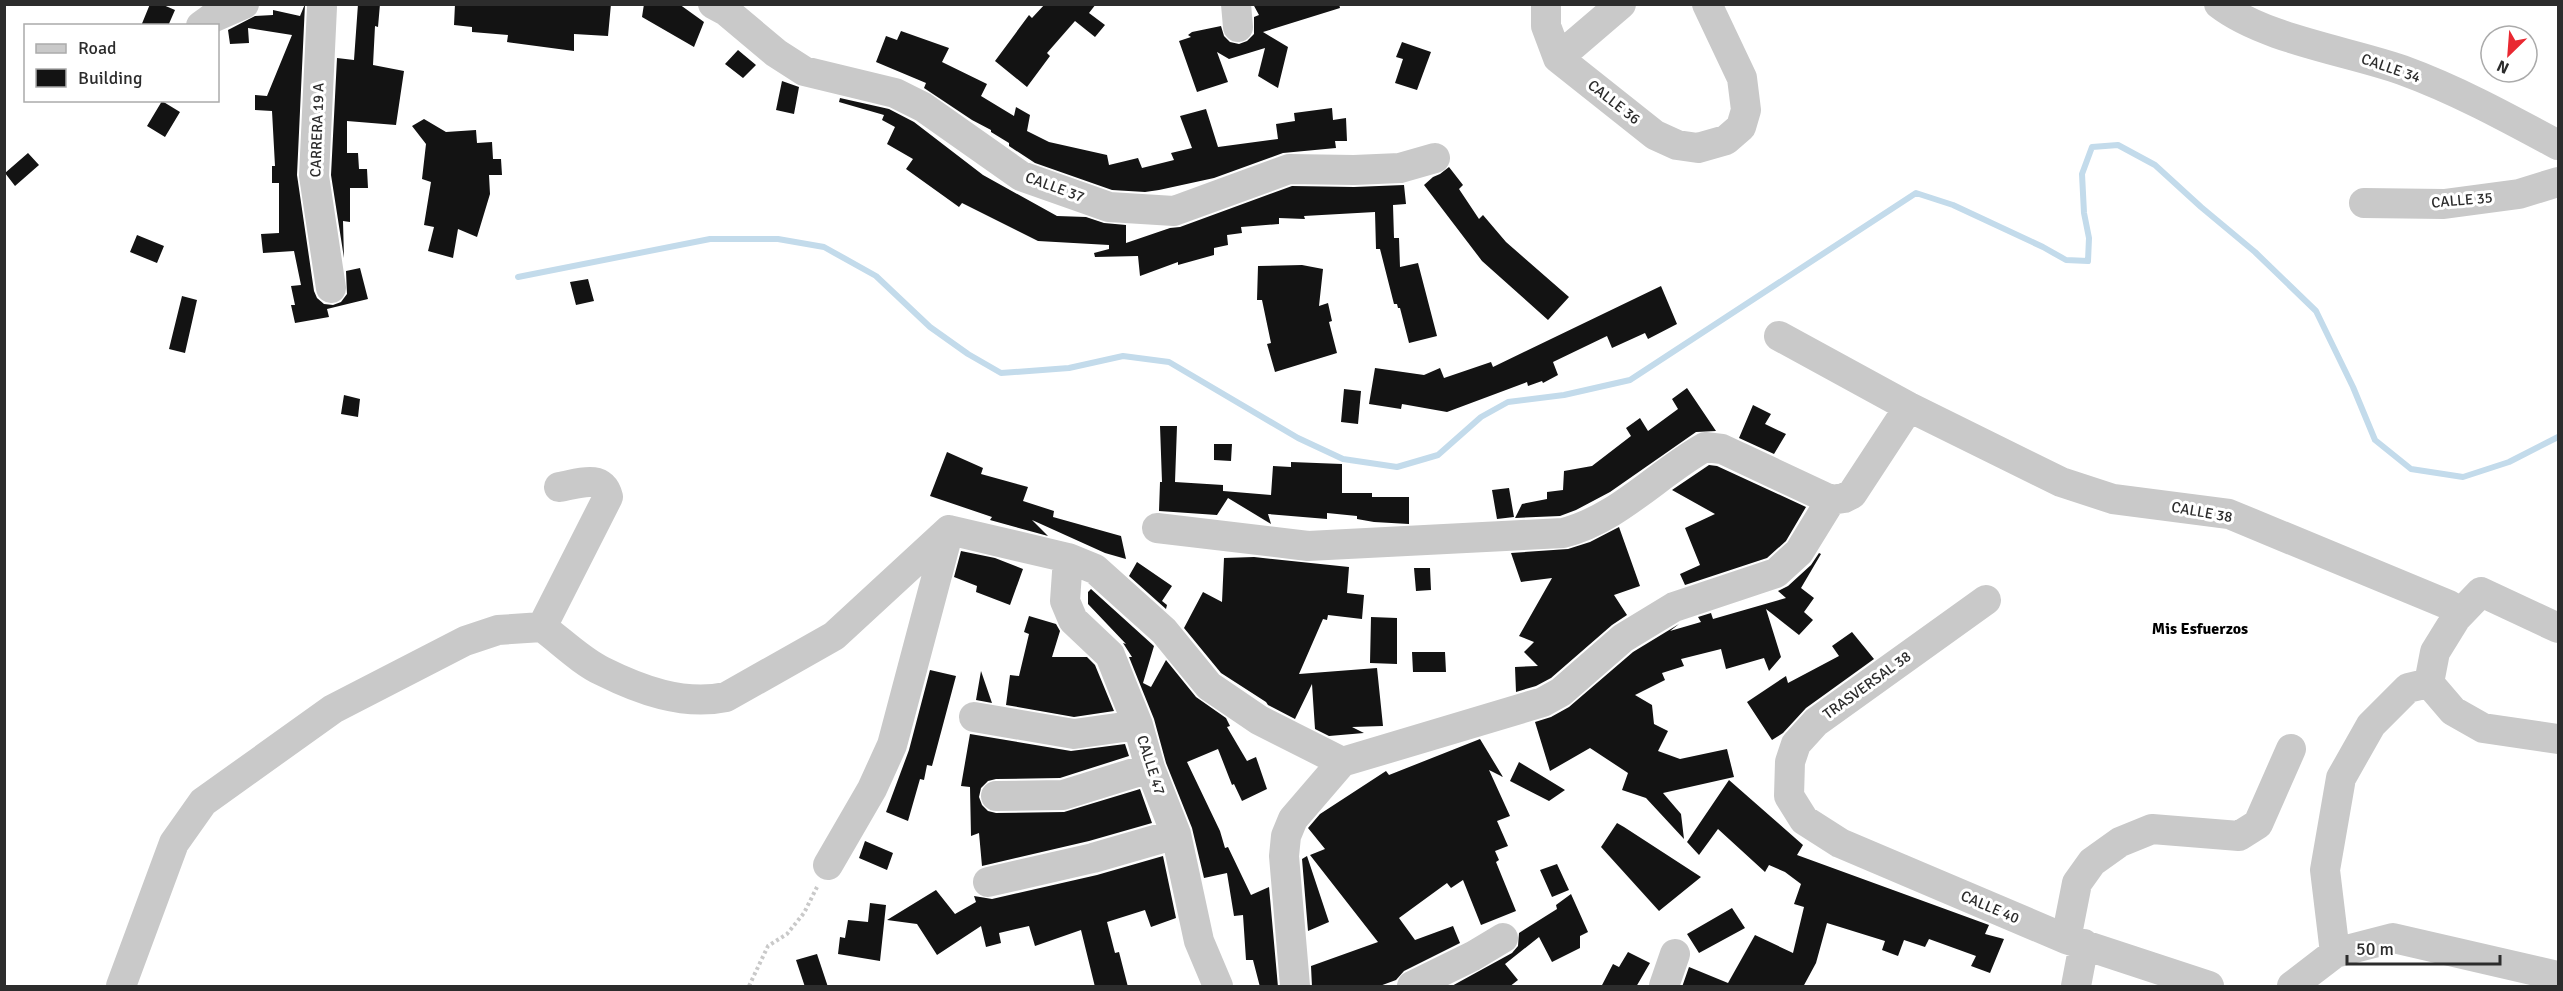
<svg xmlns="http://www.w3.org/2000/svg" width="2563" height="991" viewBox="0 0 2563 991" font-family="Signika,sans-serif">
<style>
.lines{fill:none;stroke-linecap:round;stroke-linejoin:round}
.stream{stroke:#c3dbeb;stroke-width:6}
.building{fill:#131313}
.path{stroke:#c9c9c9;stroke-width:4;stroke-dasharray:3 3;stroke-linecap:butt}
.minor{stroke:#c9c9c9;stroke-width:30}
.labels{text-anchor:middle;dominant-baseline:central;stroke-width:6;stroke-linejoin:round;paint-order:stroke}
.street-label{font-size:15px;fill:#2c2c2c;stroke:#fff}
.neighbourhood-label{font-size:16px;font-weight:bold;fill:#000;stroke:#fff}
</style>
<rect width="100%" height="100%" fill="#fff"/>
<g class="lines">
<!-- stream -->
<path class="stream" d="M518,277L710,239H778L824,247L876,276L930,327L968,354L1001,373L1069,368L1123,356L1169,362L1298,438L1343,459L1397,467L1438,455L1481,417L1508,402L1564,395L1630,380L1916,193L1953,205L2043,247L2066,260L2088,261L2089,238L2084,213L2082,174L2092,147L2118,145L2155,165L2201,207L2255,252L2316,311L2353,387L2375,440L2411,469L2463,477L2509,462L2558,437"/>
</g>
<!-- building -->
<path class="building" d="M150,4H161L175,10L168,26H141Z
M305,4L297,175L314,291L317,298L324,304L333,305L341,302L347,294L346,271L360,268L368,299L327,309L329,317L295,323L291,305H295L291,286L301,285L294,251L263,253L261,234L279,233V183H272V166H275L272,111L255,110V95L267,96L292,35L248,28L249,43L230,44L228,30L255,16L273,15V10L300,16Z
M358,4H380L378,27L375,26L373,65L404,71L396,125L347,121V153H358L359,169H367L368,188H350V222L343,221L344,258L331,175L337,58L354,60Z
M455,4H611L608,36L574,34V51L507,42L508,35L472,32V27L454,25Z
M644,4H679L704,22L694,47L642,17Z
M1045,4H1096L1089,13L1105,25L1095,37L1075,21L1047,53L1050,56L1027,87L995,61L1029,15L1032,18Z
M1253,4H1339L1340,8L1263,32L1288,47L1278,88L1258,76L1265,48L1229,59L1217,52L1228,82L1197,92L1179,41L1191,37L1188,35L1192,32L1221,26L1224,36L1230,42L1239,44L1247,41L1254,34V17L1259,15Z
M901,31L949,48L942,62L987,84L981,96L1014,116L1016,107L1030,115L1027,131L1049,142L1107,155L1109,165L1138,158L1142,168L1174,160L1171,153L1192,148L1180,116L1206,109L1218,147L1278,139L1276,124L1295,121L1294,113L1332,108L1333,120L1346,118L1347,141H1335L1336,148L1283,153L1214,178L1159,190L1145,192L1112,190L1035,163L1009,146V143L991,132V130L972,120L924,88L926,83L876,62L886,36L897,40Z
M1402,42L1431,52L1417,90L1395,83L1403,59L1396,57Z
M738,50L756,65L743,78L725,64Z
M782,81L799,87L794,114L776,110Z
M840,98L889,109L914,122L983,175L1057,216L1086,217L1104,223L1126,225V243L1170,228L1180,227L1292,186L1354,187L1404,185L1406,204L1393,205L1394,238H1399L1400,267L1418,263L1437,336L1409,343L1400,308H1398L1397,304H1394L1380,249H1376L1375,212L1304,216L1305,219L1279,218V224L1241,227L1242,233L1227,235L1228,245L1214,248V255L1178,265V262L1140,276L1138,256L1095,257L1094,253L1109,249V245L1038,241L962,203L959,207L906,169L913,159L887,144L895,127L882,120L884,115L839,102Z
M162,101L180,112L165,137L147,126Z
M424,119L446,132L476,130L477,143L492,142L493,159H501L502,175H489L490,194L477,237L458,229L453,258L428,251L434,227L424,225L431,182L422,179L426,144L412,126Z
M28,153L39,165L15,186L5,173Z
M1449,167L1463,185L1459,189L1479,219L1483,215L1506,242L1569,297L1548,320L1482,261L1424,185L1433,177L1440,174Z
M137,235L164,246L157,263L130,252Z
M1302,265L1323,269L1319,306L1328,303L1332,321L1329,322L1337,353L1275,372L1267,344L1271,343L1262,300H1257L1258,266Z
M588,279L594,301L576,305L570,282Z
M1661,286L1677,324L1648,339L1645,333L1612,348L1607,336L1553,362L1558,375L1543,383L1542,381L1528,386L1527,382L1447,412L1402,404L1401,409L1369,404L1375,368L1424,375L1440,368L1444,378L1491,362L1493,367Z
M182,296L197,300L185,353L169,349Z
M1687,388L1716,431L1696,432L1610,492L1576,510L1560,516L1515,518L1522,504L1547,499V492L1563,490L1564,471L1592,466L1631,436L1626,428L1640,418L1648,431L1678,409L1672,399Z
M1344,389L1361,391L1358,424L1341,422Z
M344,395L360,399L358,417L341,414Z
M1753,405L1771,414L1765,424L1786,434L1774,454L1739,438Z
M1160,426H1177L1175,482L1223,485V491L1271,495L1273,466L1291,467V462L1342,464V493H1372V497H1409V524L1374,522L1357,519V516L1327,513V519L1268,514L1271,524L1228,498L1217,515L1159,511L1160,482H1162Z
M1214,444H1232L1231,461L1214,460Z
M947,452L983,468L981,474L1028,487L1023,501L1054,511L1053,517L1121,536L1126,559L1105,553L1032,520L1048,536L990,520L992,517L930,496Z
M1709,465L1717,466L1806,507L1786,541L1767,558L1685,585L1680,574L1700,565L1685,528L1715,514L1672,490Z
M1509,488L1514,517L1497,519L1492,490Z
M1619,527L1640,586L1614,595L1627,615L1612,625L1551,678L1536,686L1516,692L1515,667L1538,666L1524,652L1534,642L1519,636L1552,578L1521,582L1511,553L1568,549L1590,542Z
M961,551L995,558L1023,569L1010,605L976,592L977,586L954,577Z
M1819,553L1821,554L1801,588L1814,598L1804,612L1813,620L1799,635L1766,609L1781,657L1769,671L1764,658L1726,669L1721,649L1681,659L1684,666L1662,673L1665,680L1635,695L1652,705L1654,724L1668,731L1658,751L1680,759L1727,749L1734,777L1663,793L1681,814L1684,839L1646,798L1622,790L1628,773L1590,748L1550,771L1535,722L1551,717L1569,707L1633,652L1679,624L1670,631L1701,622L1698,617L1711,613L1713,619L1786,598L1778,591L1788,586L1811,565Z
M1254,557L1349,567L1347,593L1364,595L1362,619L1328,615L1327,620L1323,619L1299,674L1377,668L1383,726L1352,727L1364,733L1329,736L1315,729L1312,684L1295,719L1268,705L1266,702L1221,673L1184,628L1203,592L1222,602L1224,558Z
M1137,562L1172,586L1162,601L1167,605L1166,609L1129,576Z
M1414,568H1430L1431,590L1416,591Z
M1091,589L1154,646L1143,683L1151,687L1166,660L1196,697L1226,718L1230,726L1227,727L1247,761L1256,757L1267,789L1242,801L1234,784L1232,785L1218,749L1187,762L1220,831L1225,848L1228,847L1251,895L1269,887L1278,987H1260L1253,960H1246L1243,915L1234,916L1227,873L1204,878L1192,828L1166,763L1154,719L1129,657H1132L1123,643L1126,644L1088,604V592Z
M1029,616L1056,624L1060,631L1052,657H1087L1095,665L1114,711L1074,717L1006,705L1010,675L1019,676L1029,634L1024,632Z
M1371,617L1397,618V664L1370,663Z
M1852,632L1874,659L1806,708L1783,733L1772,740L1747,702L1786,676L1788,683L1839,656L1832,646Z
M1412,652H1445L1446,672H1413Z
M930,670L956,676L932,766L927,765L924,780L920,779L908,821L886,812L909,750Z
M981,671L992,703L976,700Z
M970,734L1071,751L1125,744L1129,756L1060,778L996,779L988,781L981,788L979,797L982,805L988,811L996,813L1064,812L1140,789L1152,823L1089,841L982,866L979,833L971,836L970,787L961,786Z
M1480,739L1503,777L1489,770L1510,816L1497,821L1508,846L1495,851L1499,860L1496,862L1516,911L1481,925L1463,880L1451,888L1447,883L1399,918L1415,940L1453,926L1460,943L1404,971L1396,980L1377,987H1312L1311,966L1378,942L1310,855L1325,849L1308,828L1320,814L1386,771L1389,775Z
M1519,762L1565,790L1549,801L1510,781Z
M1729,780L1803,845L1797,855L1989,925L1985,934L2004,939L1990,973L1971,966L1976,956L1929,939L1925,947L1904,940L1898,956L1882,950L1885,941L1827,923L1816,963L1803,987H1682L1689,967L1728,983L1755,935L1793,953L1804,907L1794,904L1801,884L1785,872L1769,865L1765,872L1718,829L1699,855L1687,842Z
M1617,823L1624,827L1701,877L1659,911L1601,847Z
M865,841L893,853L887,870L859,858Z
M1163,856L1176,918L1151,927L1145,910L1107,922L1115,953L1119,952L1128,987H1095L1081,930L1035,946L1029,926L999,933L1001,943L986,947L981,926L937,955L917,924L887,920L936,890L955,914L976,902L974,896L992,899L1097,875Z
M1307,856L1329,922L1308,931L1302,859Z
M1557,864L1569,890L1552,897L1540,870Z
M1571,894L1588,932L1580,936V948L1552,962L1539,937L1505,964L1518,980L1509,987H1450L1512,953L1518,946L1519,933L1557,909L1556,905Z
M870,903L886,905L880,961L838,954L840,937L845,938L848,920L868,922Z
M1732,908L1745,928L1699,953L1687,934Z
M1628,952L1650,963L1636,987H1601L1613,964L1619,967Z
M817,954L828,987H805L796,960Z"/>
<g class="lines">
<!-- path -->
<path class="path" d="M749,986L768,946L787,934L804,913L817,887"/>
<!-- minor -->
<path class="minor" d="M713,4L726,11L776,53L804,71L895,93L923,107L1021,176L1109,207L1174,211L1289,169L1354,170L1400,168L1435,158
M1236,4L1238,27
M1546,4V26L1558,58L1655,135L1677,145L1698,148L1726,140L1741,127L1746,110L1742,78L1707,4
M2219,4C2264,39 2348,51 2402,70C2457,90 2508,118 2558,145
M322,7L314,176L331,288
M201,26L212,18L244,4
M1558,58L1621,4
M2364,203L2444,204L2519,194L2558,182
M1779,336L1909,407L2061,482L2113,499L2229,514L2449,605L2456,618L2435,652L2429,683L2453,711L2483,728L2558,739
M1157,528L1308,546L1563,533C1618,519 1657,474 1705,447L1722,449L1831,500
M1068,558L1065,601L1073,620L1110,655L1121,683L1138,725L1150,768L1176,834L1199,941L1218,986
M1986,600L1816,722L1796,744L1790,762L1789,796L1804,820L1840,843L2066,939L2209,986
M2456,618L2481,592L2558,628
M542,627L608,497C602,473 578,484 559,487
M974,717L1074,734L1138,725
M996,796L1063,795L1150,768
M828,865L872,789L892,745L949,530
M988,882L1093,858L1176,834
M2066,939L2077,883L2092,862L2120,842L2152,829L2239,836L2258,824L2291,749
M2335,953L2325,870L2341,778L2371,725L2408,688L2429,683
M121,986L174,843L203,802L333,709L465,641L498,630L542,627C561,641 581,661 602,671C640,690 683,706 726,697L834,636L949,530L1068,558L1095,569L1164,631L1209,686L1259,720L1342,762L1543,702L1561,692L1623,638L1674,607L1776,573L1799,552L1831,500L1844,498L1852,494L1909,407
M1295,986L1284,856L1286,836L1293,819L1342,762
M1412,986L1473,956L1503,938
M1664,986L1675,954
M2076,986L2084,944
M2292,986L2335,953L2393,938L2558,976"/>
</g>
<g class="labels">
<!-- street labels -->
<g class="street-label">
<text transform="translate(2391 68) rotate(19)">CALLE 34</text>
<text transform="translate(1614 102) rotate(38)">CALLE 36</text>
<text transform="translate(317 130) rotate(-88)">CARRERA 19 A</text>
<text transform="translate(1055 187) rotate(20)">CALLE 37</text>
<text transform="translate(2462 200) rotate(-5)">CALLE 35</text>
<text transform="translate(2202 512) rotate(10)">CALLE 38</text>
<text transform="translate(1867 685) rotate(-36)">TRASVERSAL 38</text>
<text transform="translate(1151 765) rotate(72)">CALLE 47</text>
<text transform="translate(1990 907) rotate(23)">CALLE 40</text>
</g>
<!-- neighbourhood labels -->
<g class="neighbourhood-label">
<text x="2200" y="629">Mis Esfuerzos</text>
</g>
</g>
<!-- border -->
<rect width="2563" height="991" fill="none" stroke="#2c2c2c" stroke-width="12"/>
<!-- legend -->
<rect x="24" y="24" width="195" height="78" fill="#ffffff" stroke="#ababab" stroke-width="1.5"/>
<rect x="36" y="44" width="30" height="9" fill="#c9c9c9" stroke="#ababab" stroke-width="1.5"/>
<text x="78" y="54" font-size="18" fill="#2c2c2c">Road</text>
<rect x="36" y="69" width="30" height="18" fill="#131313" stroke="#ababab" stroke-width="1.5"/>
<text x="78" y="84" font-size="18" fill="#2c2c2c">Building</text>
<!-- north arrow -->
<g transform="translate(2509 54) rotate(205)"><circle r="28" fill="#ffffff" stroke="#ababab" stroke-width="1.5"/>
<path d="M0-4.5L10 22L0 15L-10 22Z" fill="#e92831"/>
<text y="-9" font-size="16" font-weight="bold" text-anchor="middle" fill="#2c2c2c">N</text>
</g>
<!-- scale -->
<path d="M2347 955v9h153v-9" fill="none" stroke="#2c2c2c" stroke-width="3"/>
<text x="2356" y="955" font-size="18" fill="#2c2c2c" stroke="#ffffff" stroke-width="4.5" paint-order="stroke">50 m</text>
</svg>
